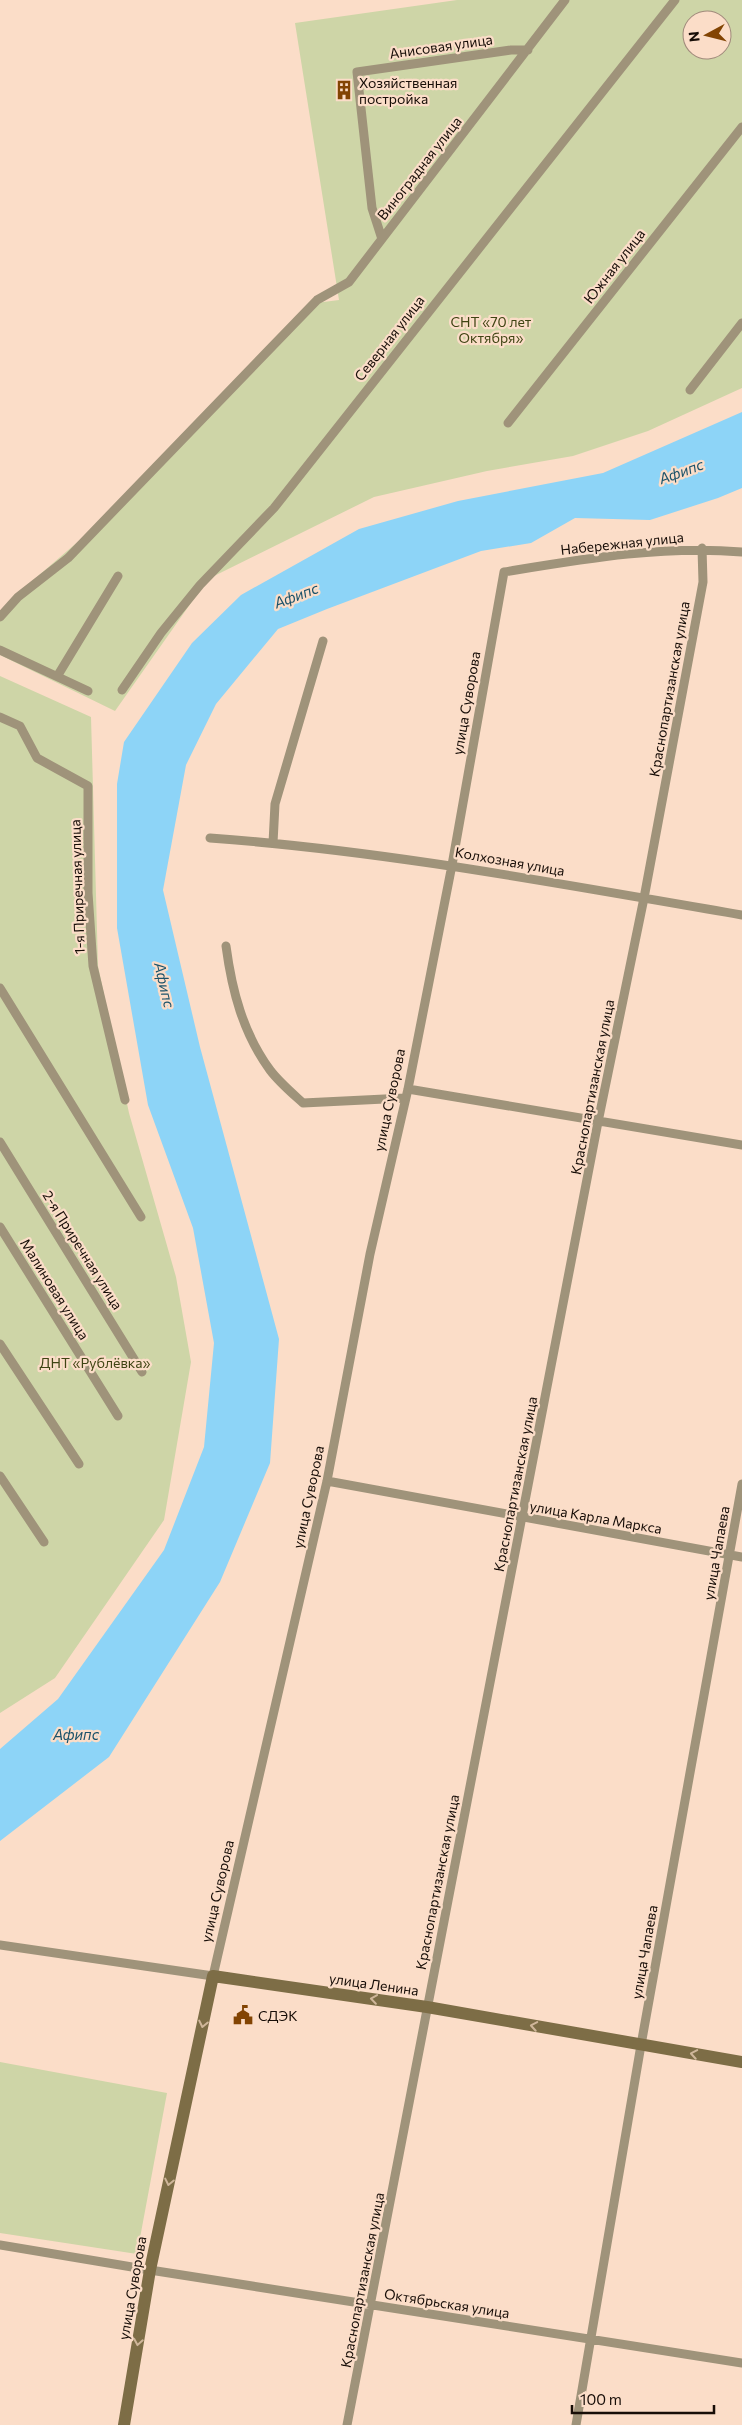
<svg xmlns="http://www.w3.org/2000/svg" width="742" height="2425" viewBox="0 0 742 2425" font-family="Commissioner,sans-serif">
<style>
.green{fill:#ced5a7;fill-rule:evenodd}
.water{fill:#8dd4f7}
.lines{fill:none;stroke-linecap:round;stroke-linejoin:round}
.street{stroke:#9f937a;stroke-width:9}
.secondary{stroke:#7d6d46;stroke-width:12}
.oneway{stroke:#cfb69a}
.labels{text-anchor:middle;dominant-baseline:central;stroke-width:4.5;stroke-linejoin:round;paint-order:stroke}
.street-label{font-size:14px;fill:#170d07;stroke:#fbddc8}
.poi-label{font-size:14px;fill:#170d07;stroke:#fbddc8;text-anchor:start}
.park-label{font-size:14px;fill:#3f4413;stroke:#fbddc8}
.water-label{font-size:15px;font-style:italic;fill:#1b526a;stroke:#fbddc8}
</style>
<rect width="100%" height="100%" fill="#fbddc8"/>
<!-- green -->
<path class="green" d="M457,0H742V388L648,431L573,456L487,471L374,497L212,577L205,583L115,711L0,655V612L16,595L81,539L308,304L339,300L295,23ZM692,20H722V50H692Z
M0,676L91,717L98,966L129,1113L176,1277L191,1362L164,1520L55,1678L0,1713Z
M0,2062L167,2093L137,2254L0,2233Z"/>
<!-- water -->
<path class="water" d="M742,412V488L718,498L650,520L575,518L531,543L481,551L327,609L278,629L216,704L186,765L163,890L200,1047L279,1339L270,1463L220,1582L109,1757L0,1841V1749L58,1699L164,1550L204,1447L214,1343L193,1228L148,1105L117,928V784L124,742L192,643L241,595L359,529L458,501L603,473Z"/>
<g class="lines">
<!-- street -->
<path class="street" d="M382,239L372,208L357,72L511,50H528
M690,390L742,323
M508,423L742,127
M0,617L18,597L68,558L317,300L349,282L565,0
M0,650L88,691
M58,675L118,576
M122,690L161,633L200,585L274,508L675,0
M0,717L20,726L37,758L88,786V893L93,966L125,1100
M210,838C389,851 565,885 742,915
M273,843L275,804L323,641
M226,946C232,991 243,1033 270,1070C279,1082 292,1093 303,1103L405,1098
M0,988L141,1217
M408,1089L742,1145
M0,1142L142,1372
M0,1227L118,1416
M0,1344L79,1464
M0,1476L44,1542
M327,1481L742,1557
M0,1945L213,1976L327,1481L370,1254L408,1089L452,865L504,572C583,559 663,545 742,552
M0,2245L150,2270L742,2363
M347,2425L598,1122L644,898L703,582L702,548
M576,2425L641,2045L742,1484"/>
<!-- secondary -->
<path class="secondary" d="M124,2425L150,2270L213,1976L427,2007L742,2062"/>
</g>
<!-- one-way arrows -->
<defs><path id="oneway-chevron" d="M-2-3.5L2.5 0L-2 3.5" fill="none" stroke-width="1.6" stroke-linecap="round" stroke-linejoin="round" transform="scale(1.25)"/></defs>
<g class="oneway">
<use href="#oneway-chevron" transform="translate(374 1999) rotate(-172)"/>
<use href="#oneway-chevron" transform="translate(203 2024) rotate(102)"/>
<use href="#oneway-chevron" transform="translate(534 2026) rotate(-170)"/>
<use href="#oneway-chevron" transform="translate(694 2054) rotate(-170)"/>
<use href="#oneway-chevron" transform="translate(169 2182) rotate(102)"/>
<use href="#oneway-chevron" transform="translate(138 2342) rotate(100)"/>
</g>
<!-- icons -->
<defs>
<symbol id="building-bare" viewBox="-9 -9 18 18"><path d="M-4-6H4V6H1V3H-1V6H-4ZM-2.5-4.3h1.7v1.8h-1.7ZM.8-4.3h1.7v1.8H.8ZM-2.5-1h1.7V.8h-1.7ZM.8-1h1.7V.8H.8Z" fill="#824403" stroke="#fbddc8" stroke-width="2.5" paint-order="stroke"/></symbol>
<symbol id="civic-bare" viewBox="-9 -9 18 18"><path d="M-.6-6.5H3V-4.5H.6V-3L4-1V1h2V6H-6V1h2V-1L-.6-3ZM-1.2 2.5V6h2.4V2.5Z" fill="#824403" stroke="#fbddc8" stroke-width="2.5" paint-order="stroke"/></symbol>
</defs>
<g fill-rule="evenodd">
<use href="#building-bare" x="330" y="76" width="28" height="28"/>
<use href="#civic-bare" x="229" y="2001" width="28" height="28"/>
</g>
<g class="labels">
<!-- street labels -->
<g class="street-label">
<text transform="translate(441 46) rotate(-8)">Анисовая улица</text>
<text transform="translate(419 168) rotate(-52)">Виноградная улица</text>
<text transform="translate(614 266) rotate(-52)">Южная улица</text>
<text transform="translate(389 338) rotate(-52)">Северная улица</text>
<text transform="translate(622 543) rotate(-6)">Набережная улица</text>
<text transform="translate(669 689) rotate(-80)">Краснопартизанская улица</text>
<text transform="translate(466 703) rotate(-80)">улица Суворова</text>
<text transform="translate(510 861) rotate(10)">Колхозная улица</text>
<text transform="translate(77 887) rotate(-92)">1-я Приречная улица</text>
<text transform="translate(592 1087) rotate(-79)">Краснопартизанская улица</text>
<text transform="translate(389 1100) rotate(-78)">улица Суворова</text>
<text transform="translate(83 1250) rotate(58)">2-я Приречная улица</text>
<text transform="translate(55 1289) rotate(58)">Малиновая улица</text>
<text transform="translate(515 1484) rotate(-79)">Краснопартизанская улица</text>
<text transform="translate(308 1497) rotate(-78)">улица Суворова</text>
<text transform="translate(596 1517) rotate(10)">улица Карла Маркса</text>
<text transform="translate(716 1553) rotate(-80)">улица Чапаева</text>
<text transform="translate(437 1882) rotate(-79)">Краснопартизанская улица</text>
<text transform="translate(217 1891) rotate(-77)">улица Суворова</text>
<text transform="translate(644 1952) rotate(-80)">улица Чапаева</text>
<text transform="translate(374 1984) rotate(8)">улица Ленина</text>
<text transform="translate(362 2280) rotate(-79)">Краснопартизанская улица</text>
<text transform="translate(132 2288) rotate(-80)">улица Суворова</text>
<text transform="translate(447 2303) rotate(9)">Октябрьская улица</text>
</g>
<!-- poi labels -->
<g class="poi-label">
<text x="359" y="82">Хозяйственная<tspan x="359" dy="16">постройка</tspan></text>
<text x="258" y="2015">СДЭК</text>
</g>
<!-- park labels -->
<g class="park-label">
<text x="491" y="321">СНТ «70 лет<tspan x="491" dy="16">Октября»</tspan></text>
<text x="95" y="1362">ДНТ «Рублёвка»</text>
</g>
<!-- water labels -->
<g class="water-label">
<text transform="translate(681 471) rotate(-20)">Афипс</text>
<text transform="translate(296 595) rotate(-21)">Афипс</text>
<text transform="translate(165 985) rotate(77)">Афипс</text>
<text x="76" y="1734">Афипс</text>
</g>
</g>
<!-- north arrow -->
<g transform="translate(707 35) rotate(263)"><circle r="24" fill="#fbddc8" stroke="#a08a7b"/>
<path d="M0-4L9 19L0 12L-9 19Z" fill="#824403"/>
<text y="-8" font-size="14" font-weight="bold" text-anchor="middle" fill="#170d07">N</text>
</g>
<!-- scale -->
<path d="M572 2405v8h142v-8" fill="none" stroke="#170d07" stroke-width="2.5"/>
<text x="580" y="2405" font-size="15" fill="#170d07" stroke="#fbddc8" stroke-width="4" paint-order="stroke">100 m</text>
</svg>
